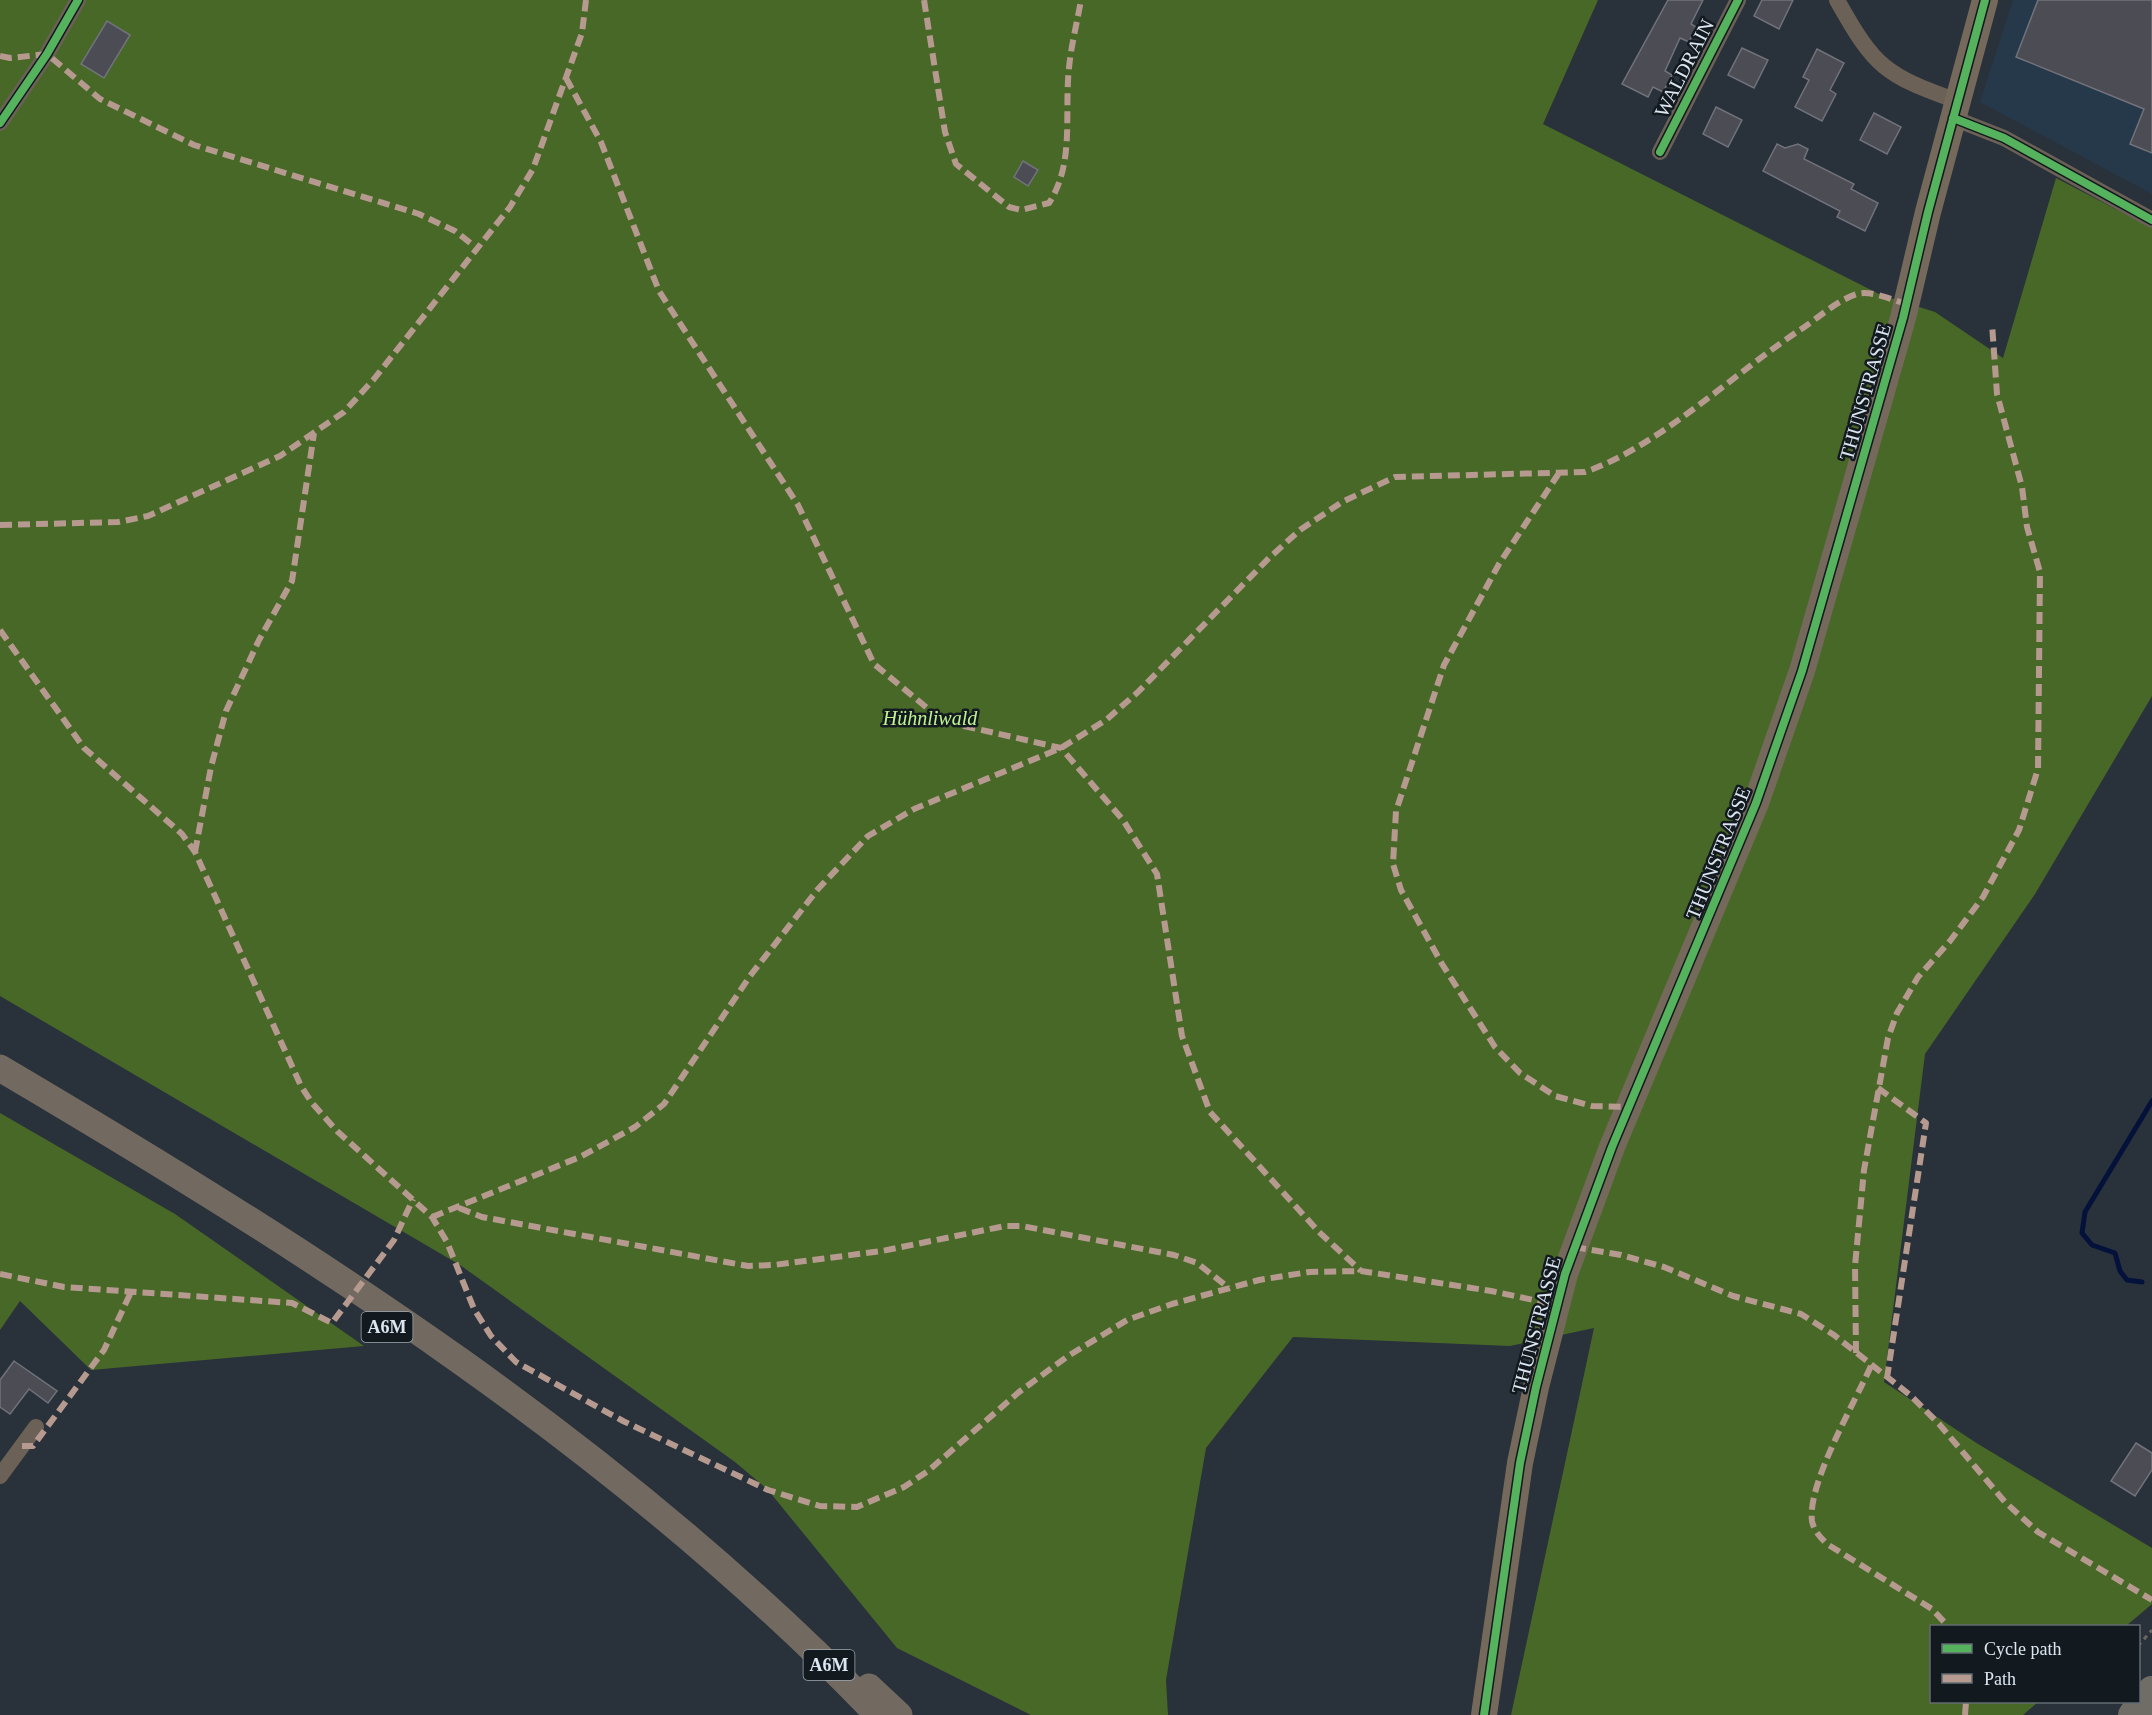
<svg xmlns="http://www.w3.org/2000/svg" width="2152" height="1715" viewBox="0 0 2152 1715" font-family="Georgia,serif">
<style>
.built{fill:#26394b}
.forest{fill:#486828}
.lines{fill:none;stroke-linecap:round;stroke-linejoin:round}
.stream{stroke:#04123b;stroke-width:5}
.building{fill:#4b4c54;stroke:#71727a;stroke-width:1.5}
.path{stroke:#696663;stroke-width:3;stroke-dasharray:4.5 4.5;stroke-linecap:butt}
.minor{stroke:#6b6156;stroke-width:16}
.primary{stroke:#75695b;stroke-width:26}
.trunk{stroke:#726a60;stroke-width:27}
.motorway{stroke:#706c66;stroke-width:30}
.quiet{stroke:#b69a8f;stroke-width:6;stroke-dasharray:12 6;stroke-linecap:butt}
.cycleway-casing{stroke:#12191f;stroke-width:11}
.cycleway{stroke:#56b35d;stroke-width:8}
.labels{text-anchor:middle;dominant-baseline:central;stroke-width:5;stroke-linejoin:round;paint-order:stroke}
.shield{fill:#12191f;stroke:#9fa8b1;stroke-width:1.5}
.shield-label{font-size:18px;font-weight:bold;fill:#dce6f0}
.street-label{font-size:20px;fill:#dce6f0;stroke:#12191f}
.park-label{font-size:20px;font-style:italic;fill:#bff48e;stroke:#12191f}
</style>
<rect width="100%" height="100%" fill="#29313a"/>
<!-- built -->
<path class="built" d="M2013,0H2152V194L1980,102Z"/>
<!-- forest -->
<path class="forest" d="M0,0H1598L1543,124L1881,295L1935,312L2003,358L2056,178L2152,228V696L2035,894L1925,1054L1884,1382L1978,1444L2152,1548V1604L2126,1626H1932V1702H2038L2023,1715H1511L1594,1328L1510,1346L1293,1337L1206,1448L1166,1680L1168,1715H1031L897,1648L768,1490L735,1462L460,1265L0,996Z
M0,1113L175,1214L364,1346L91,1370L20,1301L0,1330Z"/>
<g class="lines">
<!-- stream -->
<path class="stream" d="M2142,1282L2127,1280L2120,1271L2115,1253L2092,1245L2082,1233L2085,1212L2152,1101"/>
</g>
<!-- building -->
<path class="building" d="M1668,0H1703L1691,24L1696,27L1689,42L1680,38L1665,71L1672,75L1663,92L1653,87L1648,97L1622,84Z
M1762,0H1793L1779,29L1754,16Z
M2038,0H2152V153L2130,144L2144,109L2016,57Z
M107,21L130,35L104,78L81,64Z
M1742,48L1768,60L1754,88L1728,75Z
M1817,49L1844,63L1830,90L1836,94L1822,121L1795,107L1809,80L1803,77Z
M1716,107L1742,120L1728,147L1703,134Z
M1874,113L1901,127L1887,154L1860,140Z
M1777,144L1785,148L1798,144L1808,149L1804,159L1854,184L1851,189L1878,203L1865,231L1837,217L1840,211L1763,171Z
M1023,161L1038,170L1028,186L1014,177Z
M14,1361L57,1391L48,1403L29,1389L10,1414L0,1407V1380Z
M2136,1443L2152,1453V1470L2135,1496L2111,1481Z"/>
<g class="lines">
<!-- path -->
<path class="path" d="M2138,1646L2152,1630"/>
<!-- minor -->
<path class="minor" d="M1837,0C1875,68 1885,75 1957,101
M1953,118L2004,138L2152,220
M0,123L47,54L78,0
M1660,152L1738,0
M0,1476L36,1427"/>
<!-- primary -->
<path class="primary" d="M1484,1715L1520,1463L1536,1387L1565,1274L1612,1147L1756,803L1802,671L1903,318L1928,212L1985,0"/>
<!-- trunk -->
<path class="trunk" d="M0,1068C315,1254 623,1450 878,1715
M869,1687L899,1715"/>
<!-- motorway -->
<path class="motorway" d="M2133,1715L2152,1691"/>
<!-- quiet -->
<path class="quiet" d="M924,0L945,132L956,164L1009,207L1021,210L1049,203C1075,163 1064,114 1069,68C1071,46 1077,23 1081,0
M0,56L10,58L47,54L100,99L194,145L419,214L455,231L478,249
M566,78L601,142L659,291L798,505L874,664L932,712L964,726L1061,748L1123,820L1157,874L1182,1036L1210,1112L1319,1232L1361,1271
M1559,473L1499,564L1444,665L1396,811L1393,864L1401,890L1442,964L1495,1047L1520,1073L1555,1096L1592,1106L1629,1107
M0,525L118,522L148,516L280,456L344,412L374,379L510,207L533,169L582,33L586,0
M0,630L84,748L182,834L195,852L301,1086L312,1103L337,1131L432,1217L447,1242L474,1309L491,1336L516,1362L623,1421L768,1490L820,1506L857,1507L904,1487L928,1471L1019,1392L1068,1356L1127,1320L1172,1304L1259,1280L1309,1272L1361,1271L1491,1291L1557,1305
M195,852L211,767L226,711L259,640L292,581L314,433
M1878,1088L1926,1123L1887,1378
M459,1208L482,1217L748,1266L774,1265L882,1251L1005,1226H1022L1174,1255L1197,1263L1229,1288
M432,1217L580,1157L635,1127L664,1104L750,976L818,889L868,836L914,809L1061,748L1106,720L1138,692L1269,558L1300,530L1342,502L1395,477L1585,472C1660,446 1735,372 1803,328C1819,317 1838,300 1857,294C1871,290 1893,300 1906,304
M1574,1247L1621,1255L1664,1267L1733,1296L1801,1314L1834,1335L1910,1395L1939,1424L2005,1502L2038,1532L2152,1600
M0,1274L64,1287L292,1303L332,1323L394,1240L413,1199
M1856,1353L1855,1266L1864,1170L1888,1038L1897,1013L1918,977L1950,941L1983,897L2019,830L2038,769L2040,572L2027,527L2022,487L1997,394L1992,324
M1871,1366C1855,1402 1807,1484 1812,1521C1814,1531 1820,1537 1827,1544L1932,1609L1948,1626
M22,1446H33L104,1350L131,1292
M1965,1715L1966,1702"/>
<defs>
<path id="cycleway" d="M1953,118L2004,138L2152,220
M0,123L47,54L78,0
M1660,152L1738,0
M1484,1715L1520,1463L1536,1387L1565,1274L1612,1147L1756,803L1802,671L1903,318L1928,212L1985,0"/>
</defs>
<!-- cycleway casing -->
<use href="#cycleway" class="cycleway-casing"/>
<!-- cycleway -->
<use href="#cycleway" class="cycleway"/>
</g>
<g class="labels">
<!-- shield labels -->
<g class="shield">
<rect x="361.5" y="1312" width="51" height="30" rx="4.5"/>
<rect x="803.5" y="1650" width="51" height="30" rx="4.5"/>
</g>
<g class="shield-label">
<text x="387" y="1327">A6M</text>
<text x="829" y="1665">A6M</text>
</g>
<!-- street labels -->
<g class="street-label">
<text transform="translate(1684 68) rotate(-63)">WALDRAIN</text>
<text transform="translate(1865 392) rotate(-74)">THUNSTRASSE</text>
<text transform="translate(1718 853) rotate(-68)">THUNSTRASSE</text>
<text transform="translate(1536 1325) rotate(-75)">THUNSTRASSE</text>
</g>
<!-- park labels -->
<g class="park-label">
<text x="930" y="718">Hühnliwald</text>
</g>
</g>
<!-- legend -->
<rect x="1930" y="1625" width="210" height="78" fill="#12191f" stroke="#636b73" stroke-width="1.5"/>
<rect x="1942" y="1644" width="30" height="9" fill="#56b35d" stroke="#636b73" stroke-width="1.5"/>
<text x="1984" y="1655" font-size="18" fill="#dce6f0">Cycle path</text>
<rect x="1942" y="1674" width="30" height="9" fill="#b69a8f" stroke="#636b73" stroke-width="1.5"/>
<text x="1984" y="1685" font-size="18" fill="#dce6f0">Path</text>
</svg>
